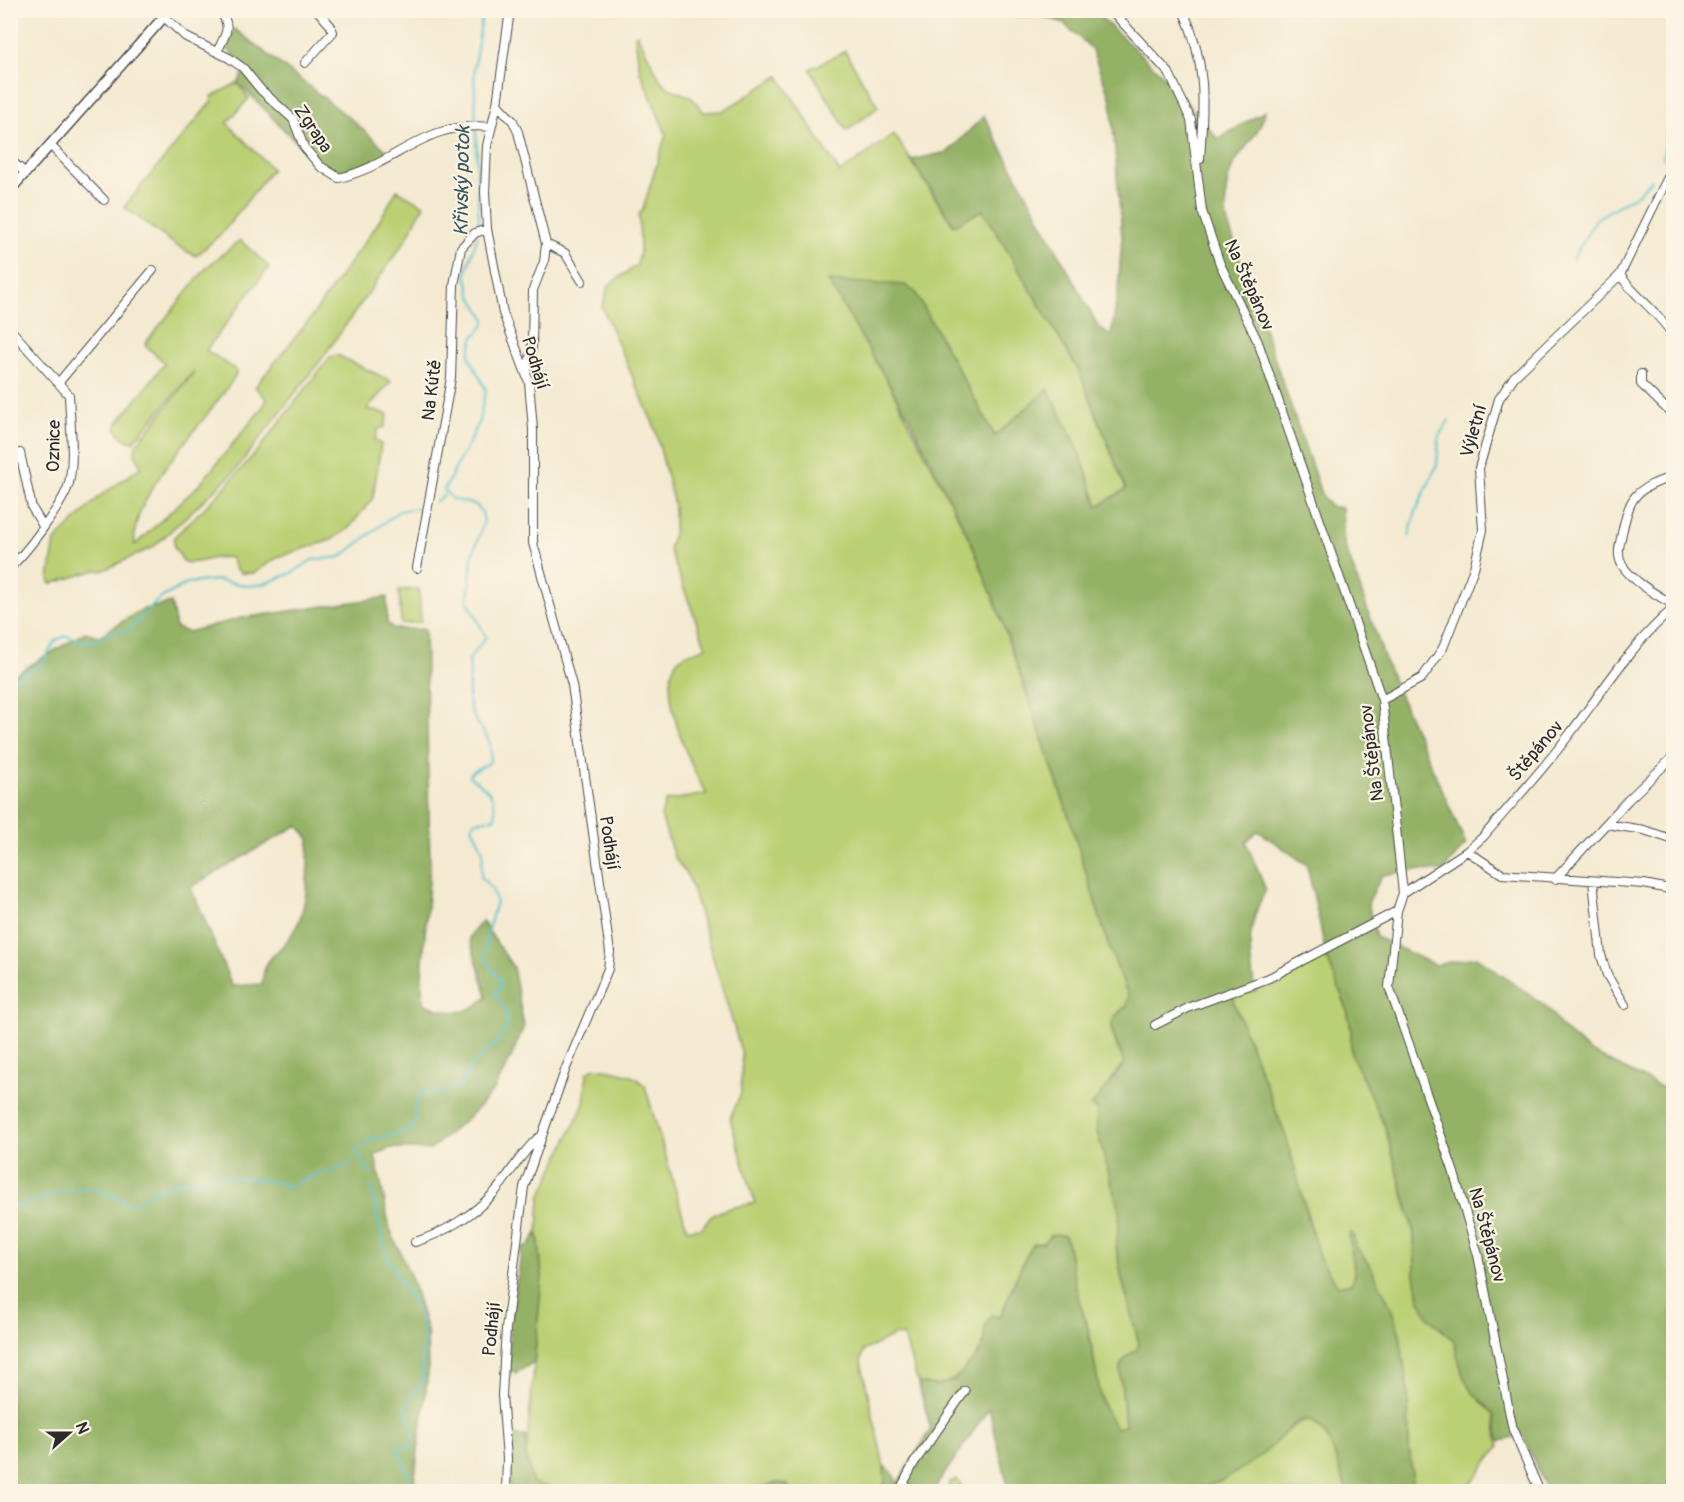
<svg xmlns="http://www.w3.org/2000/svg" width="1684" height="1502" viewBox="0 0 1684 1502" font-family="Pangolin,sans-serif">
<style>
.green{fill:#bbd074;stroke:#737e50;stroke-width:1.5}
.forest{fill:#94b266;stroke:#606e48;stroke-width:1.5;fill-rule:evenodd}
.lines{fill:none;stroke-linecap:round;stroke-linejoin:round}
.stream{stroke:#54c0cd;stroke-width:2}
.minor-casing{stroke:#494844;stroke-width:10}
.tertiary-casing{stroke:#494844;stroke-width:12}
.minor{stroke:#fff;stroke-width:8}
.tertiary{stroke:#fff;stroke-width:9}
.labels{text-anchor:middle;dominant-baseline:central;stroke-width:4.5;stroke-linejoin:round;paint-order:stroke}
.street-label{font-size:18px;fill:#2b2b2b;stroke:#fcf5e5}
.water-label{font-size:20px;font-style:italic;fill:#37585c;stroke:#fcf5e5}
</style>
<rect width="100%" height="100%" fill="#fcf5e5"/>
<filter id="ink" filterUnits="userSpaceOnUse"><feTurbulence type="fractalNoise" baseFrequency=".0167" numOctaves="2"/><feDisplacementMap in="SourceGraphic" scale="12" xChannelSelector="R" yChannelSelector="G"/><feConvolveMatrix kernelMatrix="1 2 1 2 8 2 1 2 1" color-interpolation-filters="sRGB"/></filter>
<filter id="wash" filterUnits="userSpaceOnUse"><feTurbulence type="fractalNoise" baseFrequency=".008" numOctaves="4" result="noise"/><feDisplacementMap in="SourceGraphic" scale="24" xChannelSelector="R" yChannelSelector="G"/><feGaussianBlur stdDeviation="1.35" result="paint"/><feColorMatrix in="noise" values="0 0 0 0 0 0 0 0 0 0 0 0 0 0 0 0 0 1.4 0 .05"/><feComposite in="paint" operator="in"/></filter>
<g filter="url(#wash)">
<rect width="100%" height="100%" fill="#f4ead1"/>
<!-- green -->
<path class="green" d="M637,34L661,81L669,88L691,97L704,112L723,111L779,76L840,173L894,134L953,225L983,209L1079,371L1126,490L1098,507L1085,467L995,436L915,292L906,287L880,367L971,542L997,607L1070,820L1108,944L1128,995L1127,1006C1100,1024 1115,1039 1124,1062L1092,1106L1097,1108V1132L1120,1213L1116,1246L1122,1279L1139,1344L1137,1350L1128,1355L1120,1366L1125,1426L1116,1428C1094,1400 1097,1363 1089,1331C1080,1298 1064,1266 1050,1235L1044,1243L1034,1244C1019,1265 1011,1293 1000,1317H996C983,1348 960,1396 918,1383L904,1337L895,1335L863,1351L861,1362L884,1466L885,1482L879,1491H790L787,1484L776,1483L746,1492H567L532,1483L526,1454L542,1276L538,1232L540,1198L584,1103L587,1073L594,1068C609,1069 636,1073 645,1086L687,1229L702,1228C714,1207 734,1208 755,1203L730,1118L741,1093L742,1054L689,878L674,857L670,844L661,816L666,801L707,794C690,769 653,681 680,658C686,653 698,651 706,647L669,549L674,531V505L655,428L602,307L609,285L637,265L640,252L639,214L643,209L666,134L640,71L635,36Z
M845,51L878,107L847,131L810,69Z
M237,83L249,98L227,123L272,169L223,232L196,256L177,246L124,207L212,101L211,97Z
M397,190L424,205L405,241L321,360L232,474L153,547L102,571L96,570L51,584L49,579L55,541L100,496L141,467L135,453L136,445L193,374L194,371L133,442C125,441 116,433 116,425L165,363L145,345L148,340L207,267L240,240L269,267L206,350L236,370V374C212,418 127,494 135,545L200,484L263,407L267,399L255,387L310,319L378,223Z
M337,355L391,381L367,409L388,414L385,427L378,429L375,440L381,444L373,498L349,528L331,540L278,557L254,573H241L235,568L231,558C214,554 197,566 184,562L174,547V537L218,495L259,449L330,357Z
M419,589L421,622L401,624L399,590Z
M1323,956L1330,963L1347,1009L1351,1029V1053L1385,1127L1414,1233L1415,1274L1419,1298L1436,1325L1453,1339L1481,1401L1494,1414L1499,1446L1465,1491H1414L1409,1448L1408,1394L1373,1273L1357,1248L1352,1233L1355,1275L1352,1283L1338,1286L1319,1257L1286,1137L1233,1000L1238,994L1255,991Z
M1310,1420C1333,1432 1338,1469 1347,1491L1167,1492C1178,1488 1184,1490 1195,1489C1208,1487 1226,1478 1238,1471C1256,1459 1293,1420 1310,1420Z
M957,1479L965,1491H947L950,1482Z"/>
<!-- forest -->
<path class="forest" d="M972,11H1094L1166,78L1218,139L1265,111C1261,131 1247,144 1236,161C1224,179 1225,201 1227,221L1322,496L1330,506L1342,508L1344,543L1389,671L1466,844L1443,871L1416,870L1382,875L1368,903L1376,937L1435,965L1476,957L1547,1007L1563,1029L1589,1051L1663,1088L1673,1089V1491H1547L1523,1436L1500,1441L1494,1414L1473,1393L1463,1376L1453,1339L1429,1318L1419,1298L1415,1274L1414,1233L1407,1206L1385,1127L1351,1053V1029L1347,1009L1327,958L1307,865L1258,831L1246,842L1266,890C1246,926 1248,951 1255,991L1238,994L1233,1000L1286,1137L1319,1257L1338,1286L1352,1283L1355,1275L1349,1234L1352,1233L1357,1248L1370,1266L1390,1305L1400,1334L1408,1394L1409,1449L1414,1491H1347C1340,1474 1329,1425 1310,1420C1295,1416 1280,1439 1270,1448C1253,1463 1217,1487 1194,1489C1183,1489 1177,1488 1167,1492L1009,1491L989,1408L933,1491H879L885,1482L884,1466L893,1473L897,1484L931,1429L918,1383L937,1385L954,1381L983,1349L985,1327L991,1315L1001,1317C1007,1302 1025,1252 1034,1244L1044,1243C1050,1235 1056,1231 1066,1237L1079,1301L1088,1329L1102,1403L1116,1428L1125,1426L1120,1366L1128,1355L1137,1350L1139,1344L1122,1279L1116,1246L1120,1213L1097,1132V1108L1091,1107L1124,1064C1119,1040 1098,1025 1127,1006L1128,995L1108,944L1070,820L997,607L971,542L908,416L828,281L905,285L915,292L995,436L1048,389L1077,446L1098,506L1126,489L1079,371L983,210L954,225L911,160L948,152L984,116L1098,326L1111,336L1118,292L1122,237L1111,100L1091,48L1062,22L1041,16L972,15Z
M235,29L351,119L386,150L387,155C375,162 363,171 349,172C314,174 265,104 238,84L246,66L226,48Z
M387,597V623L394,629H425L430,866L422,976V992L425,1004C448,1014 469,1017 487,996L469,937L482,921L513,967L524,1026L510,1060L494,1090L473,1113L430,1150L390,1148L375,1155L390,1229L412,1280L427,1331L428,1373L413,1491H11V677L85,632L99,636L141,610L171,603L176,628L188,632L241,618ZM298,825L309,839C307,869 310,908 292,934C277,958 265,952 262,984L232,986L191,887Z
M538,1232L542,1276L534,1362L516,1373L509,1369C508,1329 516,1288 522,1248L529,1245Z
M509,1435L526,1436V1454L532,1483L567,1491H510Z
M776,1483L787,1484L790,1491H746Z"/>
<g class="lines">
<!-- stream -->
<path class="stream" d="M1666,10L1674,28
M476,124L474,68L483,10
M476,129L479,229
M1663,159L1674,71
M1573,259L1596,219L1639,193L1651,179
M435,502L444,495
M1409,536L1416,511L1437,465L1439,436L1449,420
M10,681L41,665L56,640L66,636L89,642L98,640L110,632L128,631L159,599L188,583L216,580L249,586L264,584L292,573L312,560L341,557L399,511L424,507
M371,1175L356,1152C368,1131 399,1141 415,1124C411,1076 438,1100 458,1088C467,1082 465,1071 472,1065C495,1043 523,1029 496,995V991L501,987L500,980L485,959L487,934L496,901L492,889L481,877L483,851L472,826L474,822L495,818C496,793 488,790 469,776L472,772L489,763C498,736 473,727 470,707C466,690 472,675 469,659L486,637L468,601L472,557L484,521L482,512L476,505L452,499L444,490L478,425L486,390L469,356L473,338L485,324V318L471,295L466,273L478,234
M371,1187L387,1257L420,1315L424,1336L422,1383L405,1405L414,1435L413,1446L397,1447L410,1479L408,1492
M10,1208L73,1189L94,1188L131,1204C143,1200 152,1192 164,1187C202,1172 253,1176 291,1186L317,1174L343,1168L352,1163"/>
</g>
</g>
<g filter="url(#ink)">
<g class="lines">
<defs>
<path id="minor" d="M1111,10L1169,73L1191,120L1202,211L1220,264L1258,342L1382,700L1403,893L1397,911L1389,987L1453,1170L1478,1255L1513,1430L1540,1492
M1183,10C1207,64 1204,102 1200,159
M164,17L186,37L229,58L243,68L261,90L293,119L304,147L320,166L339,178C398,164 424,120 491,127
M217,52C225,35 233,27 219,10
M305,63L333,32L330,25L317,10
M497,104L513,121L518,132L546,244L565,253L582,281
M50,145L104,200
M10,160L26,173
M1620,275C1636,298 1659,312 1674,337
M10,329L69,395C70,423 75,456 69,483C65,501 25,555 10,567
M527,371L532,349L533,290L544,262L546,244
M1641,374V384L1674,416
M59,382L153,270
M20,453L32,508L43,526
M1674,476C1635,490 1631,493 1622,533C1620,544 1616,554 1622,565C1633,582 1657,595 1674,605
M417,568L451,378L454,285L461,248L475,233L487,229
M1382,700L1422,678L1443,648L1474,568L1483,530L1479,468L1499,399L1514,377L1620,275L1672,169L1674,159
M1606,824L1644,830L1674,840
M1467,851L1502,874L1644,884L1674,890
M1555,879L1628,800L1674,756
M1593,881L1601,955L1607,975L1625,1005
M1403,893L1467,851L1483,837C1512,803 1542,771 1569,735C1602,692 1632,643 1674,608
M1155,1025L1190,1007L1269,978L1397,911
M415,1242C444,1233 473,1215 494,1193C510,1175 520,1154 538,1138
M506,1492L507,1458L502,1395L506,1329L524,1187L566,1068L608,969L610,952L572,685L533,543V429L529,382L503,313L487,229L485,192L487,146L497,104L510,10
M899,1492L914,1463L965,1391"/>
<path id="tertiary" d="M10,190L170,10"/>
</defs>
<!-- minor casing -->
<use href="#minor" class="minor-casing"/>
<!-- tertiary casing -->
<use href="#tertiary" class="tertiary-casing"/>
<!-- minor -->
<use href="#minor" class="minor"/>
<!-- tertiary -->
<use href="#tertiary" class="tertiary"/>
</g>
</g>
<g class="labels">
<!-- street labels -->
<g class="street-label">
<text transform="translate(313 129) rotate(56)">Zgrapa</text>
<text transform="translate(1249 285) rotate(66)">Na Štěpánov</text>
<text transform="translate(535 363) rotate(73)">Podhájí</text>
<text transform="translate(432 390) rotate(-83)">Na Kútě</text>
<text transform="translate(1474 431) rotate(-74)">Výletní</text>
<text transform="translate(54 446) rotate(-89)">Oznice</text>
<text transform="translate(1536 751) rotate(-50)">Štěpánov</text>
<text transform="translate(1372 753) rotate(-97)">Na Štěpánov</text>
<text transform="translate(609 843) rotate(82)">Podhájí</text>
<text transform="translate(1487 1235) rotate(75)">Na Štěpánov</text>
<text transform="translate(492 1329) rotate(-84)">Podhájí</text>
</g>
<!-- water labels -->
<g class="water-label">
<text transform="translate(462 181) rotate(-89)">Křivský potok</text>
</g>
</g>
<!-- margin -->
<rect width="1684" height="1502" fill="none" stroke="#fcf5e5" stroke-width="36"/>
<!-- north arrow -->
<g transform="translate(69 1433) rotate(69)" stroke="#fcf5e5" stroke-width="4.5" paint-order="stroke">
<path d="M0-4.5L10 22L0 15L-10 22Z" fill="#2b2b2b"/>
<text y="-9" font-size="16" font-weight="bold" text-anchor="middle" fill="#2b2b2b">N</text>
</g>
</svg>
